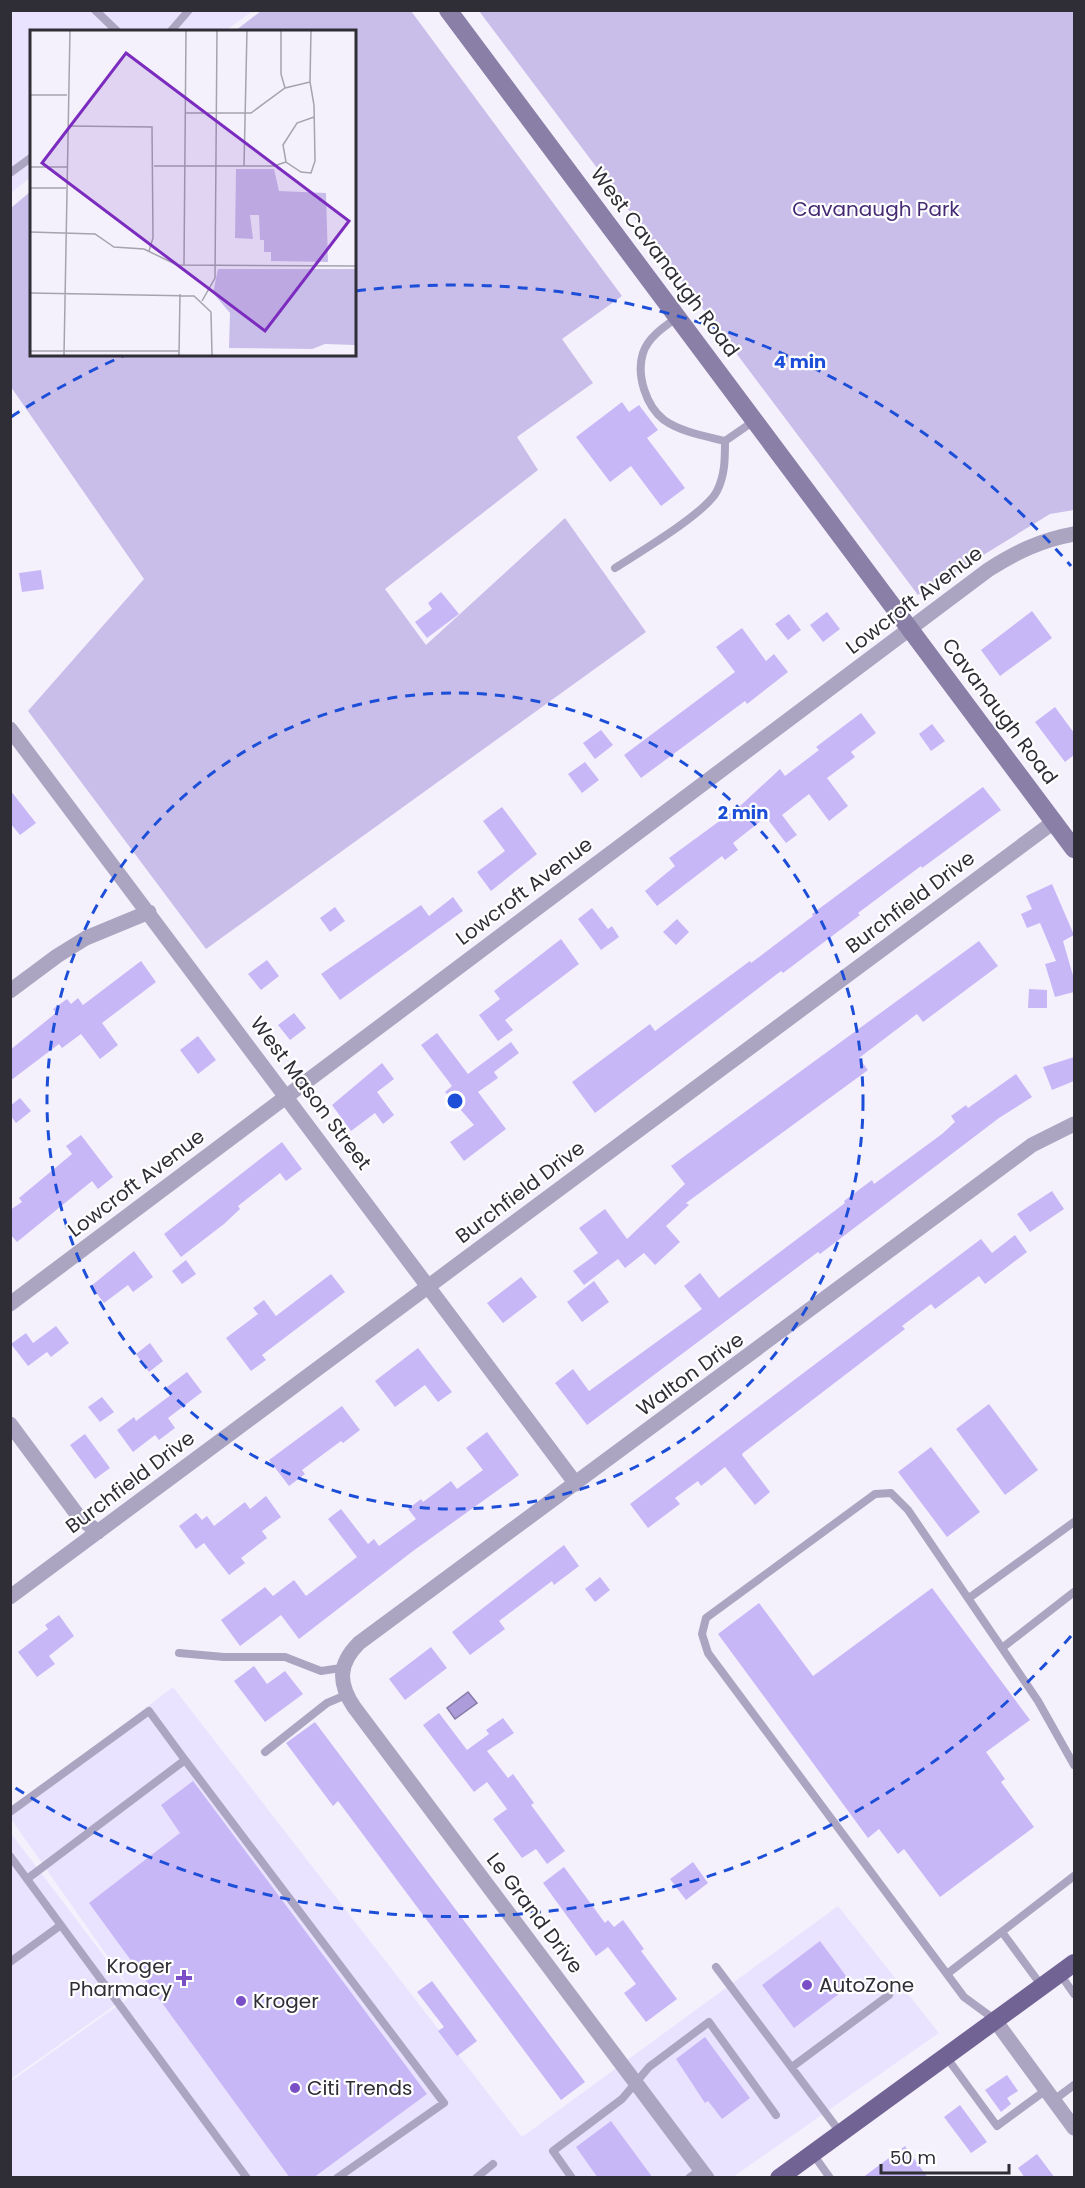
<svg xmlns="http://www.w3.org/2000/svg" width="1085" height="2188" viewBox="0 0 1085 2188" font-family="Poppins,sans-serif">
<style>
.built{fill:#eae3ff}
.green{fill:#c9bee9}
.water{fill:#ad9cda;stroke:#877ba8;stroke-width:1.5}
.building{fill:#c8b7f7}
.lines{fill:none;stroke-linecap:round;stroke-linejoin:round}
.lane{stroke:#aca5c1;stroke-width:8}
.street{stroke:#aca5c1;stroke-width:15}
.secondary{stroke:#897fa7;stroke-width:18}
.primary{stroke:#716394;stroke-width:18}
.ring{fill:none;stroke:#1d4ed8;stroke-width:3;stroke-dasharray:10 8}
.poi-dot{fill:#7a4ec6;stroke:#fff;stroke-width:2}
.labels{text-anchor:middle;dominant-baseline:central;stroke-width:4.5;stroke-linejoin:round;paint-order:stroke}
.park-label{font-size:20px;fill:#452a74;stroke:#fff}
.street-label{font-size:20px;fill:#2f2d35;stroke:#fff}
.poi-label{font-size:20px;fill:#2f2d35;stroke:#fff;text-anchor:start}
.inset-road{fill:none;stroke:#a5a3ad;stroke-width:1.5}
.view{fill:#7b2cbf;fill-opacity:0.15;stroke:#7b2cbf;stroke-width:3}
.inset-edge{fill:none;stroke:#2f2d35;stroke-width:3}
.centre{fill:#1d4ed8;stroke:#fff;stroke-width:3}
.ring-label{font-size:18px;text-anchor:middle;font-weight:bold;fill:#1d4ed8;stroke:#fff;stroke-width:4.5;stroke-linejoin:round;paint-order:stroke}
</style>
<rect width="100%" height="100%" fill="#f4f1fd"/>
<!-- built -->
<path class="built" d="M11,11H253L225,31L32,32L31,177L11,193Z
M173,1687L522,2137L838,1906L939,2033L733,2177H11L10,2082L134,1994L11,1819V1810Z
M10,1832L132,1993L11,2079H10Z"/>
<!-- green -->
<path class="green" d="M261,11H411L622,296L562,339L593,383L517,437L538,470L385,589L426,645L565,518L646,632L206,949L28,711L144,579L11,387V208L31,191L32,354H354V32L235,31Z
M479,11H1074V510L1050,514L918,595Z"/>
<!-- water -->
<path class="water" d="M468,1692L477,1703L455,1719L447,1708Z"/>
<!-- building -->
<path class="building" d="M622,402L629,412L639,405L658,430L647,438L685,488L661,506L631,466L610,482L576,437Z
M41,570L44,589L22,592L19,573Z
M441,592L459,614L427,638L415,622L432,609L428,603Z
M1032,611L1052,638L1000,676L981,650Z
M827,612L840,629L823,642L810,625Z
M789,614L801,630L788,640L775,624Z
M742,628L766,661L774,654L788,672L747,704L745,701L641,778L624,755L735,672L716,647Z
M1055,707L1074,733V755L1065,762L1035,722Z
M861,713L876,733L851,752L855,757L827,778L848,806L829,821L809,794L782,815L797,835L786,843L766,817L733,843L738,850L725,860L722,856L657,906L645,891L675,866L669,858L740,806L780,769L785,776L819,750L816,747Z
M932,724L945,741L931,751L919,734Z
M601,730L613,745L595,759L583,743Z
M585,762L599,780L582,793L568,774Z
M983,787L1001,810L922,868L921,866L858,913L860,915L783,973L781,971L595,1113L572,1082L650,1024L655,1031L750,961L751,963L813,916L812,914Z
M10,790L36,823L20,835L10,823Z
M502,807L537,854L491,891L477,872L505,851L483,821Z
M1052,884L1074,935L1063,941L1074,979V992L1055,997L1045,964L1056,961L1040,923L1027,928L1021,914L1032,909L1026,896Z
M453,897L463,911L340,1000L321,974L421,905L429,916Z
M335,907L345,921L330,932L320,918Z
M592,908L608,929L612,926L619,937L601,950L578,919Z
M677,919L689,932L676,945L663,932Z
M561,939L579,964L505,1020L513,1030L498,1041L479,1015L500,999L494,991Z
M979,941L998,966L923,1022L917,1014L859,1058L868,1070L686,1203L689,1205L666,1226L680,1242L655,1265L644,1253L625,1268L618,1259L584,1285L573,1271L598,1253L579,1228L605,1209L627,1239L685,1184L671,1166Z
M267,960L279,976L261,990L248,974Z
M141,961L156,982L102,1023L118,1045L100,1059L81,1034L62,1048L59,1044L10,1081V1050L56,1013L53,1009L67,999L71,1004L78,998L83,1005Z
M1029,989L1047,990V1008H1028Z
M294,1013L306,1028L290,1040L278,1025Z
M437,1033L468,1074L511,1042L519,1053L494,1072L498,1078L478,1092L506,1129L464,1161L450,1142L474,1125L445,1092L452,1086L421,1045Z
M198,1036L216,1060L198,1074L180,1050Z
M1074,1057V1081L1052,1090L1043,1067Z
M382,1063L394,1079L377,1092L394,1115L383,1124L375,1113L351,1131L332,1105Z
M1016,1074L1032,1097L999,1118L820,1254L818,1252L587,1425L555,1383L573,1369L589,1391L702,1309L684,1286L700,1273L719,1298L845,1203L844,1201L872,1180L874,1184L942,1134L955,1122L951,1116L966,1105L968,1108Z
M20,1098L31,1111L16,1123L10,1115V1106Z
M81,1135L113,1177L98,1189L92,1181L17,1242L10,1234V1210L22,1202L19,1198L72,1154L66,1146Z
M282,1142L302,1169L286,1181L280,1173L238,1206L240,1209L224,1224L181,1257L164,1234Z
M1052,1191L1064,1209L1030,1232L1017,1214Z
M1015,1235L1027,1252L985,1284L979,1276L935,1309L931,1304L902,1326L905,1329L743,1453L742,1455L770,1492L755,1505L725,1467L701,1486L698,1481L675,1498L680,1504L648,1528L630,1504L981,1239L992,1253Z
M134,1251L153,1277L133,1292L128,1285L104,1303L91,1286Z
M186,1260L196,1274L182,1284L172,1271Z
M331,1274L345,1292L262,1355L266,1360L251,1371L226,1338L258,1314L253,1308L264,1300L276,1316Z
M521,1277L537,1297L503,1323L487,1303Z
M594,1281L609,1302L582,1322L567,1302Z
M56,1326L69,1343L51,1357L47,1352L28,1366L11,1344L26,1333L33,1343Z
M150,1343L163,1361L149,1372L136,1354Z
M418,1348L452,1392L438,1402L425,1385L395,1407L375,1381Z
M187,1372L202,1392L168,1418L175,1428L159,1440L155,1435L133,1452L117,1430L134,1417L136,1421L172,1394L167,1387Z
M102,1397L114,1412L100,1422L88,1407Z
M989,1404L1038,1470L1005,1495L956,1429Z
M342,1406L360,1430L343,1443L341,1441L302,1470L305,1474L289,1486L269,1460Z
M487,1432L519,1475L413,1551L299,1639L281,1615L240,1646L221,1620L265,1587L273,1596L294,1580L306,1596L357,1557L328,1519L341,1509L368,1544L374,1539L379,1546L416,1519L408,1509L421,1499L423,1502L451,1481L457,1489L483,1470L466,1448Z
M85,1434L110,1468L95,1479L70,1445Z
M931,1447L980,1512L947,1537L898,1472Z
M266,1496L281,1517L262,1531L267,1538L241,1558L245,1563L229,1575L204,1543L196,1549L179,1526L196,1513L202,1520L207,1516L214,1526L245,1502L250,1509Z
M564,1545L579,1566L554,1585L552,1581L499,1621L505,1629L470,1655L452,1632Z
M600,1577L610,1590L595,1602L585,1589Z
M932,1588L1030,1720L986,1752L1005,1779L1001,1782L1034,1827L940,1897L904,1849L898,1854L879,1829L868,1838L718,1634L759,1603L813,1676Z
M59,1615L74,1636L49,1656L55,1664L37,1677L18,1652L48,1629L45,1625Z
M431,1647L447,1668L405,1700L389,1679Z
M254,1666L267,1684L285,1671L303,1694L265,1722L234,1681Z
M439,1713L467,1750L489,1734L486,1730L503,1718L514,1733L487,1751L508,1778L513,1774L534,1803L531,1805L565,1851L547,1864L536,1849L522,1858L493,1819L507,1809L487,1782L474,1792L423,1725Z
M315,1722L585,2082L561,2100L338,1801L333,1806L286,1743Z
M193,1781L427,2094L313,2178H290L89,1903L180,1833L161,1805Z
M693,1862L708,1883L686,1900L670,1879Z
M564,1867L605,1923L608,1920L614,1927L623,1920L644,1949L641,1951L677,1999L646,2022L624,1993L636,1984L608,1947L596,1956L543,1883Z
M820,1941L852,1984L794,2028L762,1985Z
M432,1981L477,2041L457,2056L438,2031L444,2027L417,1992Z
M705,2037L750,2098L722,2119L708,2101L705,2103L676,2059Z
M1007,2075L1018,2091L1007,2098L1011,2104L1001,2112L985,2090Z
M960,2105L987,2142L971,2153L944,2117Z
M611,2121L653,2178H598L576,2147Z
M905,2146L928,2178H862Z
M1037,2154L1055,2178H1025L1018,2168Z"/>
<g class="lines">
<!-- lane -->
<path class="lane" d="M95,10L118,32
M170,32L189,10
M10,173L32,157
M678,317C665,326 648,337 643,353C636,375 646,406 664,420C681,432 705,436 725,441
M615,568C638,553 706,513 717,491C725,475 725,459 725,441L754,421
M969,1598L1074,1522
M1002,1648L1074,1592
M179,1653L224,1657H285L321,1671L341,1668
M265,1752L327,1703L346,1695
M10,1812L149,1711L185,1760
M10,1856L247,2178
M27,1879L185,1760L444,2103L337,2178
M1002,1932L1041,1985
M10,1962L61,1925
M716,1967L840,2132
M947,1974L1074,1876
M1060,1974L1074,1994
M994,2019L964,1997L708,1653L702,1634L706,1618L875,1494L891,1493L908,1510L1038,1701L1074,1765
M947,2058L997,2126L1046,2090
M792,2067L889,1995
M1054,2100L1074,2085
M813,2154L830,2178
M476,2178L493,2164
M572,2178L553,2151L622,2099L649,2067L709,2022L776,2115
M689,2178L701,2169"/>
<!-- street -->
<path class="street" d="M10,729L576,1484
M10,991L57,956L86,938L149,912
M10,1304L988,570C1016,552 1041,540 1074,534
M10,1424L79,1517L98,1532
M10,1597L1055,821
M994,2019L1074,2128
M707,2178L354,1707C338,1683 338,1664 359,1643L1032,1145L1074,1124"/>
<!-- secondary -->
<path class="secondary" d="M448,10L1074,849"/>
<!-- primary -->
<path class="primary" d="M779,2178L1074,1963"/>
</g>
<!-- distance rings -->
<g class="ring">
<circle cx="455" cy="1101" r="408"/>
<path d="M1071 1636A816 816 0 0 1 11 1785M11 417A816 816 0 0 1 123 356M356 291A816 816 0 0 1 1071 566"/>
</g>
<!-- markers -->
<g class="poi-dot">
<path d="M181 1969h6v6h6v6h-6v6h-6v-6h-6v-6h6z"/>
<circle cx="807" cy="1985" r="6"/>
<circle cx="241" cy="2001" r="6"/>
<circle cx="295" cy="2088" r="6"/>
</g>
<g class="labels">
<!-- park labels -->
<g class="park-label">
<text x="876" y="209">Cavanaugh Park</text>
</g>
<!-- street labels -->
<g class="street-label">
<text transform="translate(665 262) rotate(53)">West Cavanaugh Road</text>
<text transform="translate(914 600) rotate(-37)">Lowcroft Avenue</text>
<text transform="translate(1000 711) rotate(53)">Cavanaugh Road</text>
<text transform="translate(524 891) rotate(-37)">Lowcroft Avenue</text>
<text transform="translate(910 902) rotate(-37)">Burchfield Drive</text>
<text transform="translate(311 1093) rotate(53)">West Mason Street</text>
<text transform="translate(136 1183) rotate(-37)">Lowcroft Avenue</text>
<text transform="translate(520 1192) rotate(-37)">Burchfield Drive</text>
<text transform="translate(690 1374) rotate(-36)">Walton Drive</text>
<text transform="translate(130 1482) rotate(-37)">Burchfield Drive</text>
<text transform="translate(535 1913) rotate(53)">Le Grand Drive</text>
</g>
<!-- poi labels -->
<g class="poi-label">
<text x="172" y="1966" text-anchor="end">Kroger<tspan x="172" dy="23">Pharmacy</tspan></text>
<text x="819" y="1985">AutoZone</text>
<text x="253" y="2001">Kroger</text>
<text x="307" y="2088">Citi Trends</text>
</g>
</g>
<!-- overview -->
<g transform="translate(30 30)">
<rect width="326" height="326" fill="#f4f1fd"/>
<path d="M206,139H244L249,161L296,163L298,232L241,231V222H234V210H230L229,185H220L223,209L205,208ZM188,239H325V315L295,314L282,319L199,318L200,283L183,263Z" fill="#c9bee9"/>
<path class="inset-road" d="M251,0V44L255,58M281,0L280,52L284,75L285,131L281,143L271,142L256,132L253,115L267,93L284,87M0,57V85M0,65H37M155,83H221L255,58L280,52M39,96L122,97L123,208L119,221M124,136H244L256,132M214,136L217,0M0,137H37M0,158H36M0,202L65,204L84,217L114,219L147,235L326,236M154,235L156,0M0,263L164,266L181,282L182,325M172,271L185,248L187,0M0,321H149M34,325L40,0M149,325L150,264"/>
<path class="view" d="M96,23L319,191L235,301L12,133Z"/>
<rect width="326" height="326" class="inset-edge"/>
</g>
<circle cx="455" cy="1101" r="9" class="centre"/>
<g class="ring-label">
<text x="800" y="368">4 min</text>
<text x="743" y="819">2 min</text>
</g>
<!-- border -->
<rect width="1085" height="2188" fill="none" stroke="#2f2d35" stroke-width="24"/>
<!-- scale -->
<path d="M881 2164v9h128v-9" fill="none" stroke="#2f2d35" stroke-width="3"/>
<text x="890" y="2164" font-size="18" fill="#2f2d35" stroke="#ffffff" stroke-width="4.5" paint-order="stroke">50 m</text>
</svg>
